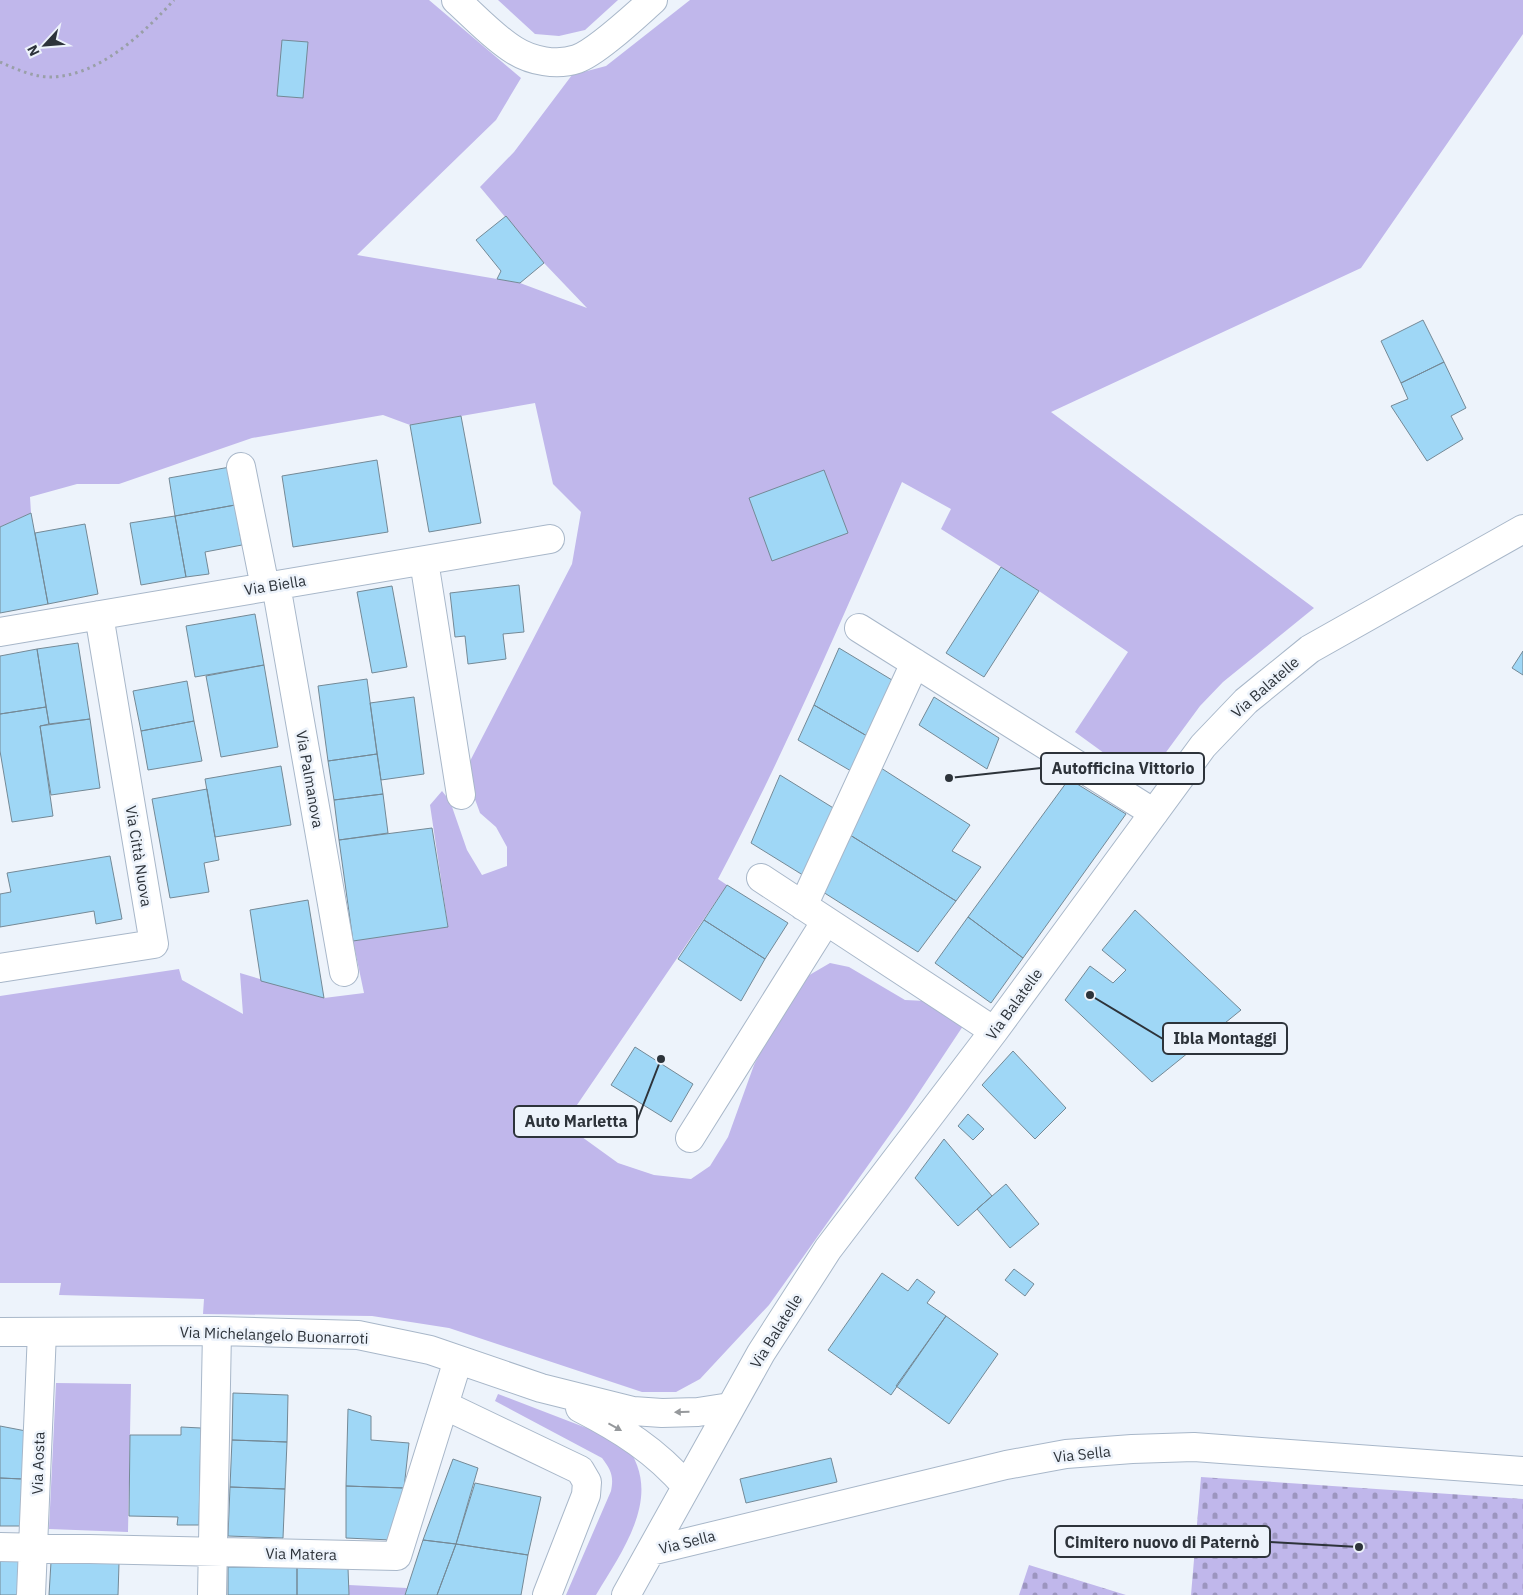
<svg xmlns="http://www.w3.org/2000/svg" width="1523" height="1595" viewBox="0 0 1523 1595" font-family="'IBM Plex Sans',sans-serif">
<style>
.green{fill:#c0b7eb}
.cemetery{fill:url(#cemetery-stones)}
.building{fill:#9fd7f6;stroke:#748996}
.lines{fill:none;stroke-linecap:round;stroke-linejoin:round}
.minor-casing{stroke:#a8b7c9;stroke-width:30}
.path{stroke:#999fa7;stroke-width:3;stroke-dasharray:2.5 4;stroke-linecap:butt}
.minor{stroke:#fff;stroke-width:28}
.oneway{fill:#96999c}
.labels{text-anchor:middle;dominant-baseline:central;stroke-width:5;stroke-linejoin:round;paint-order:stroke}
.street-label{font-size:15px;fill:#2d333a;stroke:#edf3fb}
.leader{fill:none;stroke:#2d333a;stroke-width:2}
.callout-dot{fill:#2d333a;stroke:#edf3fb;stroke-width:2}
.callout{fill:#edf3fb;stroke:#2d333a;stroke-width:2}
.callout-label{font-size:16px;text-anchor:middle;font-weight:bold;fill:#2d333a}
</style>
<defs>
<pattern id="cemetery-stones" width="16" height="16" patternUnits="userSpaceOnUse" patternTransform="scale(1.25)"><rect width="16" height="16" fill="#c0b7eb"/><path d="M2 7V4a2 2 0 0 1 4 0v3zM10 15v-3a2 2 0 0 1 4 0v3z" fill="#9c95bf"/></pattern>
</defs>
<rect width="100%" height="100%" fill="#edf3fb"/>
<!-- green -->
<path class="green" d="M0,0H429L521,78L496,120L357,255L520,283L587,308L544,263L480,187L514,152L572,75L606,66L690,0H1523V34L1361,268L1051,412L1314,608L1223,682L1200,706L1150,774L1137,777L1075,732L1128,652L1039,591L941,529L951,509L902,482C843,616 786,751 718,879L727,885L564,1124L618,1163L654,1175L691,1179L710,1166L728,1137L754,1065L784,1004L806,977L830,963L849,967L905,1000L926,1001L965,1023L908,1109L769,1305L700,1379L676,1392H642L449,1328L372,1316L203,1314L204,1299L59,1295L61,1283H0V996L179,969L182,980L243,1014L240,973L324,998L364,993L353,941L448,926L430,805L442,791L450,801L467,850L482,875L507,866V847L496,827L480,813L472,791L469,763L572,564L581,512L553,484L535,403L410,425L383,415L252,438L119,484H77L30,497L31,513L0,527Z
M498,0H618L585,30L559,36L535,34Z
M56,1383L131,1384L128,1532L49,1529Z
M498,1394L623,1442C666,1492 624,1548 596,1595H566L611,1491C614,1476 611,1470 602,1458L495,1401Z
M349,1585L407,1588L405,1595H349Z"/>
<!-- cemetery -->
<path class="cemetery" d="M1201,1477L1523,1499V1595H1191Z
M1029,1565L1126,1595H1019Z"/>
<!-- building -->
<path class="building" d="M282,40L308,42L303,98L277,96Z
M506,216L544,263L520,283L497,279L501,271L476,240Z
M1423,320L1444,362L1401,383L1381,341Z
M1444,362L1466,408L1451,416L1463,439L1427,461L1391,406L1408,399L1401,383Z
M461,416L481,523L429,532L410,425Z
M377,460L388,532L293,547L282,476Z
M230,467L235,505L175,516L169,478Z
M824,470L848,533L772,561L749,498Z
M235,505L242,545L205,552L209,574L186,577L175,516Z
M31,513L48,604L0,613V527Z
M175,516L186,577L141,585L130,523Z
M85,524L98,594L48,604L35,533Z
M1001,567L1039,591L984,677L946,653Z
M519,585L524,632L503,634L506,659L468,664L465,636L455,637L450,593Z
M392,586L407,667L372,673L357,592Z
M255,614L264,665L195,677L186,626Z
M78,643L90,719L49,724L37,649Z
M839,648L892,680L867,736L814,705Z
M37,649L46,707L0,714V656Z
M1523,651V675L1512,668Z
M264,665L278,747L221,757L206,676Z
M367,679L377,754L328,761L318,686Z
M187,681L194,721L141,731L133,691Z
M414,697L424,774L381,780L370,703Z
M934,697L999,738L987,769L919,725Z
M814,705L867,736L851,771L798,740Z
M46,707L49,724L40,726L53,816L12,822L0,751V714Z
M90,719L100,788L51,795L40,726Z
M194,721L202,761L148,770L141,731Z
M377,754L383,794L334,800L328,761Z
M281,766L291,825L215,837L205,779Z
M881,768L970,825L952,851L981,867L956,901L850,835Z
M780,775L835,809L806,877L751,843Z
M1069,779L1126,814L1023,958L968,917Z
M207,789L219,860L204,863L209,892L170,898L152,799Z
M383,794L388,833L339,840L334,800Z
M432,828L448,927L353,941L339,840Z
M850,835L956,901L918,952L823,892Z
M110,856L122,919L96,924L94,911L0,927V894L11,892L7,873Z
M727,885L788,923L765,959L704,920Z
M308,900L324,998L261,981L250,910Z
M1135,910L1241,1010L1152,1082L1065,1000L1090,966L1113,983L1126,970L1102,950Z
M968,917L1023,958L991,1003L935,963Z
M704,920L765,959L741,1001L678,959Z
M635,1047L693,1084L671,1122L611,1085Z
M1013,1051L1066,1108L1035,1139L982,1085Z
M968,1114L984,1129L973,1140L958,1126Z
M944,1139L992,1196L958,1226L915,1178Z
M1006,1184L1039,1224L1010,1248L977,1209Z
M1014,1269L1034,1284L1025,1296L1005,1280Z
M882,1273L908,1291L917,1279L935,1292L927,1303L946,1316L891,1395L828,1350Z
M946,1316L998,1354L949,1424L896,1386Z
M233,1393L288,1395L287,1442L232,1440Z
M348,1409L371,1416V1440L409,1443L404,1488L346,1486Z
M0,1426L26,1431L23,1479L0,1478Z
M181,1427L201,1428L199,1525H177L178,1517L129,1516L130,1435H181Z
M232,1440L287,1442L285,1489L230,1487Z
M831,1458L837,1482L746,1503L740,1479Z
M453,1459L478,1468L456,1544L423,1540Z
M0,1478L23,1479L22,1526H0Z
M475,1483L541,1497L528,1555L456,1544Z
M346,1486L404,1488L391,1540L346,1538Z
M230,1487L285,1489L283,1538L228,1536Z
M423,1540L456,1544L437,1595H405Z
M456,1544L528,1555L521,1595H437Z
M0,1559L20,1560L17,1595H0Z
M51,1562L119,1563L118,1595H49Z
M228,1567H297V1595H228Z
M297,1567L348,1568L349,1595H297Z"/>
<g class="lines">
<defs>
<path id="minor" d="M456,0C474,16 493,37 514,50C531,61 557,66 577,59C597,52 636,15 653,0
M241,467L265,587
M424,561L461,795
M276,585L344,972
M859,628L1154,813
M0,632L550,539
M761,878L994,1031
M803,906L915,663
M0,968L154,944L99,615
M690,1138L826,921
M0,1332L217,1331L358,1335L430,1350L541,1388L633,1411L662,1413L698,1412L730,1407
M444,1405L580,1470L587,1482L586,1495L547,1595
M580,1408C621,1429 656,1451 686,1486
M0,1547L397,1556L458,1360
M651,1551L1006,1465L1066,1454L1132,1449L1194,1447L1523,1471
M31,1595L42,1332
M212,1595L217,1331
M626,1595L761,1353L828,1249L994,1031L1203,746L1246,701L1310,649L1523,529"/>
</defs>
<!-- minor casing -->
<use href="#minor" class="minor-casing"/>
<!-- path -->
<path class="path" d="M0,62C16,69 33,77 51,77C99,76 144,33 174,0"/>
<!-- minor -->
<use href="#minor" class="minor"/>
</g>
<!-- one-way arrows -->
<defs><path id="oneway-solid" d="M-6-.8H1V-3.2L6.5 0L1 3.2V.8H-6Z" transform="scale(1.25)"/></defs>
<g class="oneway">
<use href="#oneway-solid" transform="translate(682 1412) rotate(178)"/>
<use href="#oneway-solid" transform="translate(615 1427) rotate(29)"/>
</g>
<g class="labels">
<!-- street labels -->
<g class="street-label">
<text transform="translate(275 585) rotate(-9)">Via Biella</text>
<text transform="translate(1265 687) rotate(-41)">Via Balatelle</text>
<text transform="translate(310 779) rotate(80)">Via Palmanova</text>
<text transform="translate(139 856) rotate(81)">Via Città Nuova</text>
<text transform="translate(1014 1004) rotate(-54)">Via Balatelle</text>
<text transform="translate(776 1331) rotate(-58)">Via Balatelle</text>
<text transform="translate(274 1335) rotate(2)">Via Michelangelo Buonarroti</text>
<text transform="translate(1082 1454) rotate(-6)">Via Sella</text>
<text transform="translate(38 1463) rotate(-88)">Via Aosta</text>
<text transform="translate(687 1542) rotate(-14)">Via Sella</text>
<text transform="translate(301 1554) rotate(1)">Via Matera</text>
</g>
</g>
<!-- callouts -->
<path class="leader" d="M949 778L1041 768M1090 995L1163 1039M661 1059L637 1121M1359 1547L1270 1542"/>
<g class="callout-dot">
<circle cx="949" cy="778" r="5"/>
<circle cx="1090" cy="995" r="5"/>
<circle cx="661" cy="1059" r="5"/>
<circle cx="1359" cy="1547" r="5"/>
</g>
<g class="callout">
<rect x="1041" y="753" width="163" height="31" rx="5"/>
<rect x="1163" y="1023" width="124" height="31" rx="5"/>
<rect x="514" y="1106" width="123" height="31" rx="5"/>
<rect x="1055" y="1526" width="215" height="31" rx="5"/>
</g>
<g class="callout-label">
<text x="1123" y="774">Autofficina Vittorio</text>
<text x="1225" y="1044">Ibla Montaggi</text>
<text x="576" y="1127">Auto Marletta</text>
<text x="1162" y="1548">Cimitero nuovo di Paternò</text>
</g>
<!-- north arrow -->
<g transform="translate(45 45) rotate(244)" stroke="#edf3fb" stroke-width="4" paint-order="stroke">
<path d="M0-4L9 19L0 12L-9 19Z" fill="#2d333a"/>
<text y="-8" font-size="14" font-weight="bold" text-anchor="middle" fill="#2d333a">N</text>
</g>
</svg>
